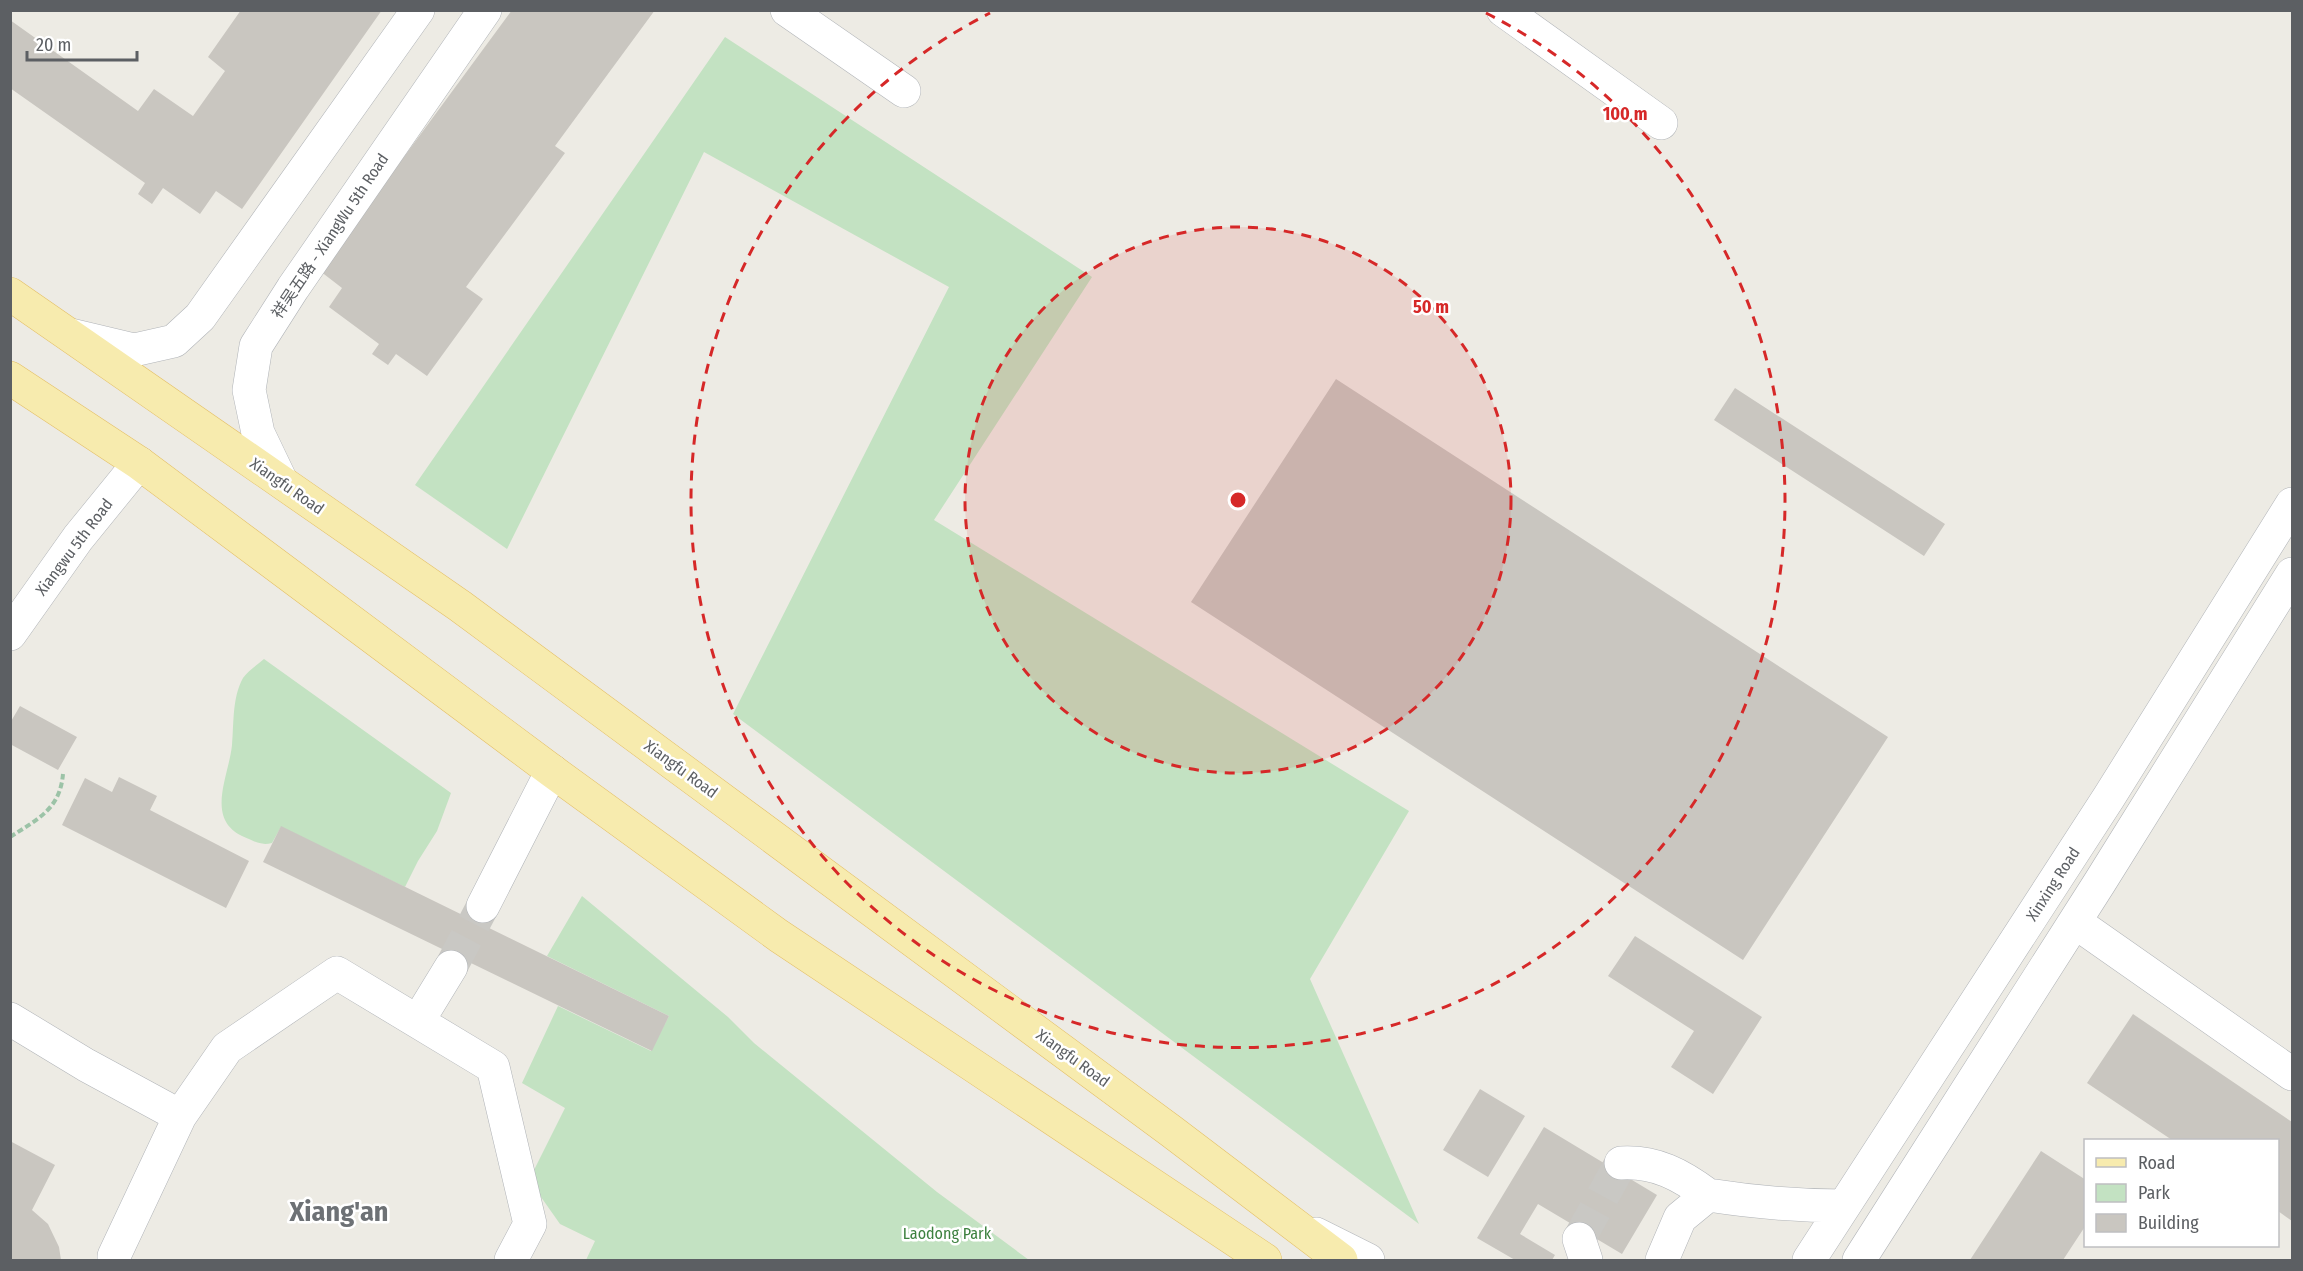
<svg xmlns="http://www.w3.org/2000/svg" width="2303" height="1271" viewBox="0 0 2303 1271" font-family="'Fira Sans Condensed','Noto Sans SC',sans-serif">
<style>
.green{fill:#c3e2c2}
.building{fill:#c9c6c0}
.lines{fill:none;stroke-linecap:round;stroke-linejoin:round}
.minor-tunnel{stroke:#c9c8c4;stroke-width:33;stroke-dasharray:33 16;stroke-linecap:butt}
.minor-casing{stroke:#b1b4b8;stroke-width:34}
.major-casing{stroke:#e4bf66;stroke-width:34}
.path{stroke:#9cc3a7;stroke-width:4;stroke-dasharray:6 3;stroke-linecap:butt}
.minor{stroke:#fff;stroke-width:33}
.major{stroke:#f7ebae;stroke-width:33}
.ring{fill:none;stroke:#d62828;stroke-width:3;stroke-dasharray:10 8}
.labels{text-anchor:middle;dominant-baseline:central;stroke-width:5;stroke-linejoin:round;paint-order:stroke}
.street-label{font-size:16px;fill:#5c5f63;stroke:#fff}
.park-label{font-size:16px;fill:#3d813f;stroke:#fff}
.town-label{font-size:28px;font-weight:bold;fill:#6d7175;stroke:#fff}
.centre{fill:#d62828;stroke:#fff;stroke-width:3}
.ring-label{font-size:18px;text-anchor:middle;font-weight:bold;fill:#d62828;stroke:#fff;stroke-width:5;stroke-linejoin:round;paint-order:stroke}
</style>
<rect width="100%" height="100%" fill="#edebe4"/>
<!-- green -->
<path class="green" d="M725,37L1092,277L934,520L1409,811L1310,979L1419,1224L733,714L949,287L704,152L507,549L415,485Z
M264,659L451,793L437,831L418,861L405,887L281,827L272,843C260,846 254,841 242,836C205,818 229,776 232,745C234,723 232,698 243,678C248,671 257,665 264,659Z
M582,896L728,1017L754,1043L937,1192L1029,1260H586L595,1241L560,1224L529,1180L565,1108L522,1083L558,1006L651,1051L669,1016L547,956Z"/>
<!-- building -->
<path class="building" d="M241,10H382L242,209L216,191L200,214L163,188L152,204L138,194L145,183L10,88V20L138,111L154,89L193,116L225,71L208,57Z
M512,10H655L555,146L565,153L466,287L483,299L427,376L396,354L388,365L372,354L379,344L329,307L342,288L320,271Z
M1336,379L1888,737L1743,960L1191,602Z
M1735,388L1945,524L1924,556L1714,420Z
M20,706L77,737L58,770L10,744V723Z
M119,777L157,796L150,810L249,861L226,908L62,825L85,778L112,792Z
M281,826L669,1016L652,1051L263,862Z
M1635,936L1762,1017L1713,1094L1671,1067L1694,1031L1608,976Z
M2133,1014L2292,1122V1221L2278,1211V1140H2172L2087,1083Z
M1480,1089L1525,1116L1488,1177L1443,1150Z
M1544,1127L1657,1195L1622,1254L1538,1204L1520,1234L1555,1255L1552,1260H1515L1477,1238Z
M10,1141L55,1165L32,1210L48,1224L59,1247L61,1260H10Z
M2041,1151L2086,1180V1225L2063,1260H1970Z"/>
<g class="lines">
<!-- minor-tunnel -->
<path class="minor-tunnel" d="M451,967L483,906
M1579,1239L1621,1163"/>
<defs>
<path id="minor" d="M787,10L904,91
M1503,10L1661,123
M71,335L134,350L174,341L200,317L418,10
M281,481L258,433L249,390L256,346L293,288L485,10
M10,634L78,538L139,463
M483,906L552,771
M2075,922L2292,1074
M10,1019L86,1065L180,1116L227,1048L337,973L493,1067L530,1224L511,1260
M418,1021L451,967
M1621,1163C1656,1161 1681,1175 1708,1195
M1316,1234L1368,1260
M1579,1239L1586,1260
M114,1260V1256L180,1116
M1662,1260L1680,1218L1708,1195C1753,1202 1798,1206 1844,1206
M1809,1260L2109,797L2292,504
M1859,1260L2100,882L2292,574"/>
<path id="major" d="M10,294L460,606L1171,1131L1341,1260
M10,378L139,463L552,771L779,936L1265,1260"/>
</defs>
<!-- minor casing -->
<use href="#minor" class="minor-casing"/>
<!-- major casing -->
<use href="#major" class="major-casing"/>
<!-- path -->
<path class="path" d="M10,837C38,819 60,809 63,774"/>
<!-- minor -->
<use href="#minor" class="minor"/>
<!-- major -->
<use href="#major" class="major"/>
</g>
<!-- distance rings -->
<circle cx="1238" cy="500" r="273" fill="#d62828" fill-opacity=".12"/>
<g class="ring">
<circle cx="1238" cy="500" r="273"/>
<path d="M1486 13A547 547 0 1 1 990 13"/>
</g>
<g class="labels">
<!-- street labels -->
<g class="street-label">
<text transform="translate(330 236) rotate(-56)">祥吴五路 - XiangWu 5th Road</text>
<text transform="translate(287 486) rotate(35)">Xiangfu Road</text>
<text transform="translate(74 547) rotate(-53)">Xiangwu 5th Road</text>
<text transform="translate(681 769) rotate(36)">Xiangfu Road</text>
<text transform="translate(2053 884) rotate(-57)">Xinxing Road</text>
<text transform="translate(1073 1058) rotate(36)">Xiangfu Road</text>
</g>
<!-- park labels -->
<g class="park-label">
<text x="947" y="1233">Laodong Park</text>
</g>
<!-- town labels -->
<g class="town-label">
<text x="339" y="1211">Xiang'an</text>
</g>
</g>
<circle cx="1238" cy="500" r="9" class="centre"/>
<g class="ring-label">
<text x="1625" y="120">100 m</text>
<text x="1431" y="313">50 m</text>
</g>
<!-- border -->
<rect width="2303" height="1271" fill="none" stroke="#5c5f63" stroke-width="24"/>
<!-- legend -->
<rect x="2084" y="1139" width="195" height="108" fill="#ffffff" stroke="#bebfc1" stroke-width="1.5"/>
<rect x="2096" y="1158" width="30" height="9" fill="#f7ebae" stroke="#bebfc1" stroke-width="1.5"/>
<text x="2138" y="1169" font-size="18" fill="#5c5f63">Road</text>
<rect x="2096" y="1184" width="30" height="18" fill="#c3e2c2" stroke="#bebfc1" stroke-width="1.5"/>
<text x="2138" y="1199" font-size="18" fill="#5c5f63">Park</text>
<rect x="2096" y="1214" width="30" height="18" fill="#c9c6c0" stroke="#bebfc1" stroke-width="1.5"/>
<text x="2138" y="1229" font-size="18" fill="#5c5f63">Building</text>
<!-- scale -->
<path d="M27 51v9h110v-9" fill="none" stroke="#5c5f63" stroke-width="3"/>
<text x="36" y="51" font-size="18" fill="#5c5f63" stroke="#ffffff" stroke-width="4.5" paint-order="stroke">20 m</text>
</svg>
